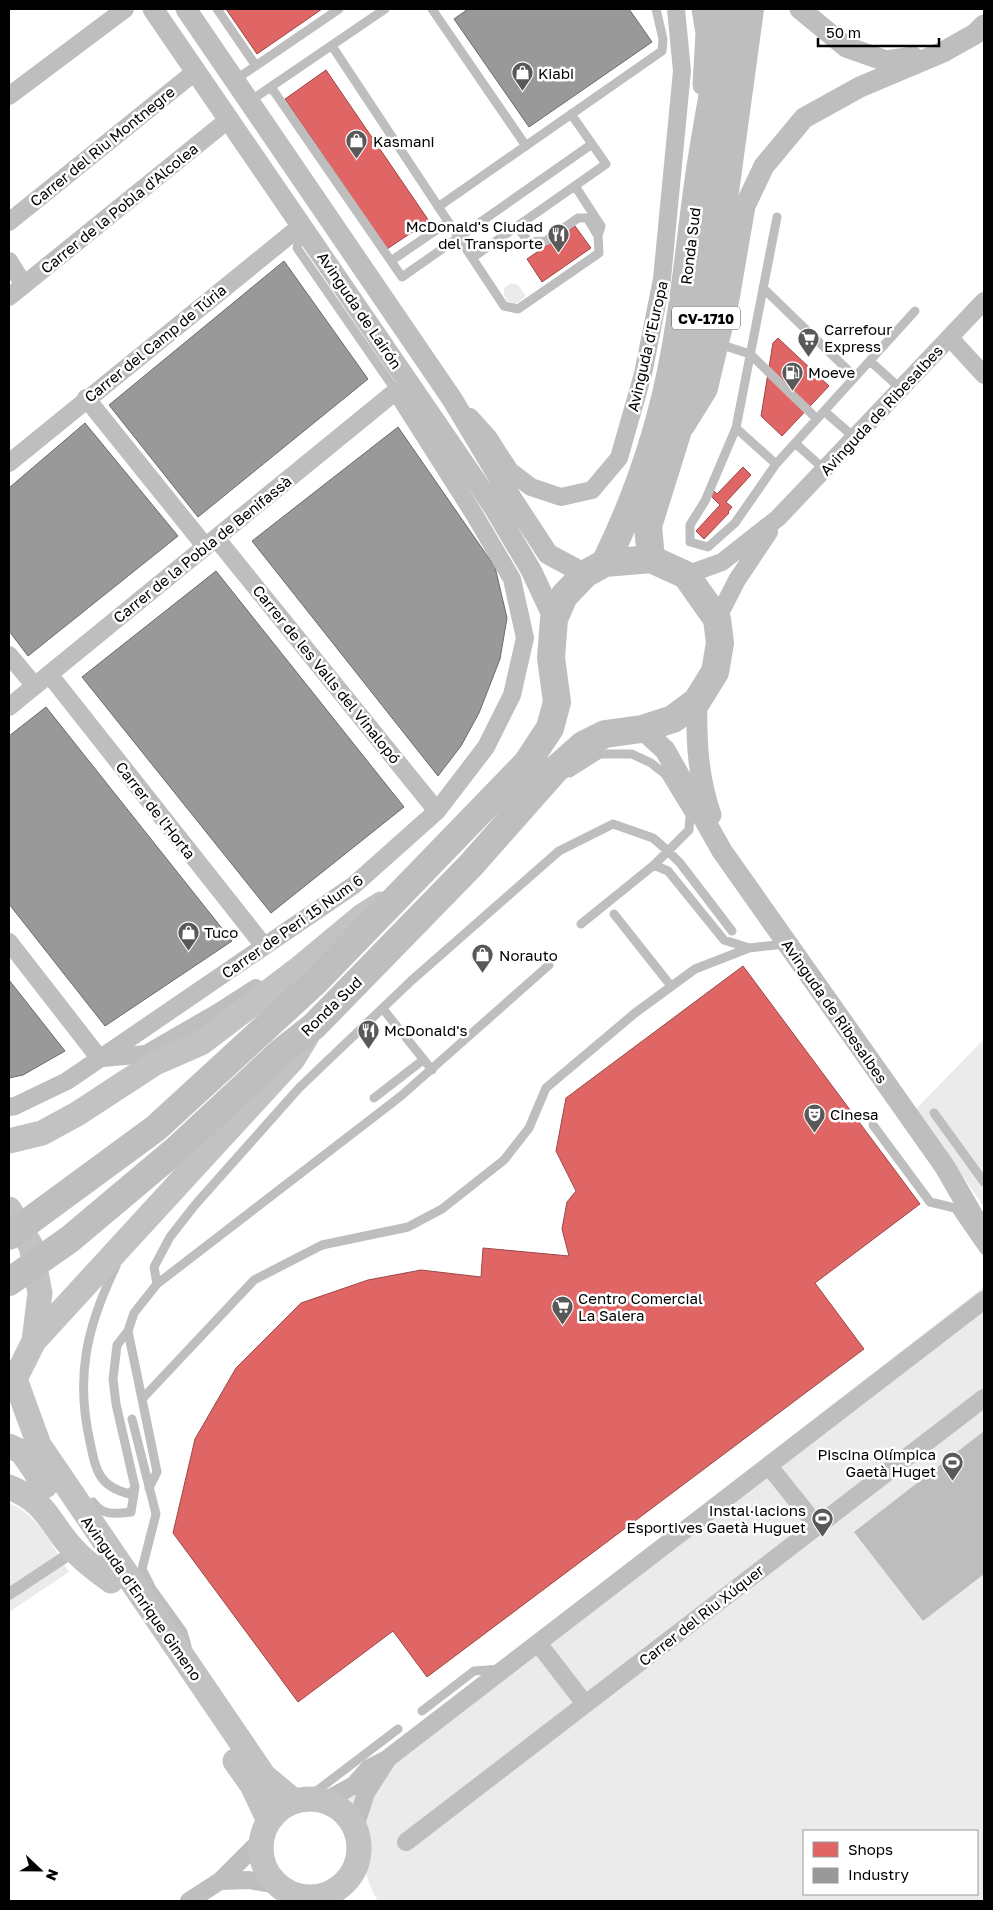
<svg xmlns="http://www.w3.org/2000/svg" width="993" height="1910" viewBox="0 0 993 1910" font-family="'Golos Text',sans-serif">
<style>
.green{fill:#ebebeb;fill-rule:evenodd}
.water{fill:#bdbdbd}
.shops{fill:#e06666;stroke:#9d4747}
.industry{fill:#999;stroke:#6b6b6b}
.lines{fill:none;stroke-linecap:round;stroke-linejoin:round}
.service{stroke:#bebebe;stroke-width:9}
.pedestrian{stroke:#bebebe;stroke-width:12}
.minor{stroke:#bebebe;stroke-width:18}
.tertiary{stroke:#bebebe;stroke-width:21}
.secondary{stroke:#c2c2c2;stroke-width:25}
.primary{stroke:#bebebe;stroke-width:28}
.labels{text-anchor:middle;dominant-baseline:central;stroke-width:5;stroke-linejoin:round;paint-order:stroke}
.shield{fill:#fff;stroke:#4c4c4c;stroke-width:1}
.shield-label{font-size:14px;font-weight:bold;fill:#000}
.poi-label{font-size:15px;fill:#000;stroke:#fff;text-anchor:start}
.street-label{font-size:15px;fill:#000;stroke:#fff}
</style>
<rect width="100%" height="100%" fill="#fff"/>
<!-- green -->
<path class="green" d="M511,283L518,285L526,296L516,304L507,301L504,295V288Z
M984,1039V1207L916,1109Z
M984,1287V1901H378L373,1893L335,1789ZM804,1831H977V1894H804Z
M9,1503C38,1514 53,1547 69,1572L9,1612Z"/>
<!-- water -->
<path class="water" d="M984,1431V1574L923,1621L854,1532Z"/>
<!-- shops -->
<path class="shops" d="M226,9H322L257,54Z
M326,70L429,221L387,249L285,99Z
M575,226L591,248L542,282L527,259Z
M778,338L829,386L782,436L761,416L773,343Z
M743,467L751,475L726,502L732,507L728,512L729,513L704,539L696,531L720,505L710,495L714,491L717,494Z
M743,966L920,1204L815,1283L864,1349L427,1677L393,1631L298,1702L173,1533L195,1439L236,1368L301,1303L368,1280L421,1270L481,1277L483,1248L569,1256L562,1229L567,1202L576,1191L556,1151L566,1098Z"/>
<!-- industry -->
<path class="industry" d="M468,9H629L652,42L529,127L454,19Z
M284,261L368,379L198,517L109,405Z
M85,423L178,536L28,656L9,631V488Z
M398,427L495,567L507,618L500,659L479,713L461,746L438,776L252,541Z
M216,571L404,807L271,913L82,677Z
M46,707L232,941L105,1026L9,904V736Z
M9,980L65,1051L23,1075L9,1078Z"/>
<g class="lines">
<!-- service -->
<path class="service" d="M217,9L256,66
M432,9L526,146
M332,46L504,306L518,309L599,253L598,236L587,218H578L546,241L529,242L517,227
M235,80L339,9
M271,87L402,277L592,144
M250,101L385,9
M575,186L601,226L598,236
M438,207L662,51L663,39L656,9
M777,217L736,428L705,501L690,525V542L708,547L735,523L776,464L915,311
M301,230L297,248L396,391
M472,258L606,164L571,114
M391,261L448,222
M763,288L855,377
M719,344L750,354L817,419
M870,361L901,389
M824,411L855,438
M736,428L776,464
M795,443L825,470
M570,773L600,754H632L651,763L665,774L690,815L689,830L654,865
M614,914L671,986
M581,924L654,865L668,871L724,940L749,948
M383,1009L432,1070
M374,1098L423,1060
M934,1113L984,1182
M873,1125L930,1202L955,1208L984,1250
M116,1266C87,1326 75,1376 90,1442C96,1471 99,1487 130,1494L135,1487
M157,1284L154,1267L170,1237L195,1205L299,1088L411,981L559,851L613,824L653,838L668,851L680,863L732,931
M128,1331L157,1472L149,1488
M142,1399L254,1280L322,1245L408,1227L442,1209L504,1160L529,1128L546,1088L635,1013L695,969L749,948L785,944
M132,1419L156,1514L142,1569L152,1589L183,1632L187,1646
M93,1502C103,1516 115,1514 131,1512L135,1487L116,1404L113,1379L117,1345L128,1331L134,1313L157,1284L401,1096L549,965
M422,1711L474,1671L501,1669
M306,1799L398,1729"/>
<!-- pedestrian -->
<path class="pedestrian" d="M9,1594L74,1551"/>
<!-- minor -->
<path class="minor" d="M9,96L125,9
M9,222L196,71
M9,261L24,285
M9,297L229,119
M950,338L984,375
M86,398L205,546
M470,417L488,437L510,471L531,487L561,497L592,490L619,458L643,374L662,279L682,71L676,9
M9,463L302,225
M216,538L437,811
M686,575L722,562L778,518L984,301
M717,619L737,580L769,532
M9,655L35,686
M49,674L264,946
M9,707L396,391L474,514L512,579L525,638L512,695L486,747L437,811L354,885L67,1081L15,1106L9,1107
M9,942L100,1059
M103,1058L146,1054L217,1013L256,988
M769,1466L817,1526
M538,1643L585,1704
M325,1801L354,1785L369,1768L387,1759L984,1300
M355,1827L366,1793L387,1760
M406,1842L984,1398
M220,1881L249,1880L277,1885
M189,1901L220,1881L261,1840"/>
<!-- tertiary -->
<path class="tertiary" d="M153,9L493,506L531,570L554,619
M186,9L452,399L512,499L548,554L585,574
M702,9L706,33L703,85
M800,9L846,47L886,61L913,57
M684,427L707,390L729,299L745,206L764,166L804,118L860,87L943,52L975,34L984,25
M697,701C696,740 698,778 711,815
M642,729L665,750L722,851L945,1167L984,1235"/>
<!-- secondary -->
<path class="secondary" d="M9,1141L42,1133L77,1114L155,1063L201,1043L297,970L362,916L381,904
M9,1209L31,1246L40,1293L34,1341
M15,1379L39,1445L264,1776L294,1801
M9,1386L15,1379L34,1341L293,1059L307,1036
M9,1446L22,1452L45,1486
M9,1487C50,1504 48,1523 75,1551C85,1562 99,1572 111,1581
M235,1761L252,1785L269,1821
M261 1848a49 49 0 1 1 98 0a49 49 0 1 1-98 0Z"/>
<!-- primary -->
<path class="primary" d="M651,559L648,526L683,414L711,294L750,9
M605,563C637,498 661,427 674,356C685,299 690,241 698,184C706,125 719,68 726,9
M9,1236L156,1128L315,982L527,763L550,728L557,702L551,658L554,619L564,596L585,574L605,563L651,559L686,575L717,619L720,643L715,672L697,701L673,719L642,729L605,734L583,745L555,770L471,865L314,1026L281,1052L177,1149L70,1239L9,1282"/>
</g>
<!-- icons -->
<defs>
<symbol id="shop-pin" viewBox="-11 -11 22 30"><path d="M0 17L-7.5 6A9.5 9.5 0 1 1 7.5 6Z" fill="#595959" stroke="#fff"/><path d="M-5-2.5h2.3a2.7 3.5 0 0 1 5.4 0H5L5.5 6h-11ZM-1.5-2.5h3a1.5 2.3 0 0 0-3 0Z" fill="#fff"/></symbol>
<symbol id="restaurant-pin" viewBox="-11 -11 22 30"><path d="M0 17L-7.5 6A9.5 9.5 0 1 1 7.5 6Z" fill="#595959" stroke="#fff"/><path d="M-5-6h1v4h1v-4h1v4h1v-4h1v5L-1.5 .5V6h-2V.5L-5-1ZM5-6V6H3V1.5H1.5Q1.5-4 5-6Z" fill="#fff"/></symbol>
<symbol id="supermarket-pin" viewBox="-11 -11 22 30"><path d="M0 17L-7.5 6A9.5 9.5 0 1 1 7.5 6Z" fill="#595959" stroke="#fff"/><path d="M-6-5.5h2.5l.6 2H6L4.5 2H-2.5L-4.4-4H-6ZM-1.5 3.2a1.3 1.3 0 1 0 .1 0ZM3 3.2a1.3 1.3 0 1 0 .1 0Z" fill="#fff"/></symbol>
<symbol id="fuel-pin" viewBox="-11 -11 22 30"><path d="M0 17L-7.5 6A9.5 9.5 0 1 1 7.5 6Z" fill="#595959" stroke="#fff"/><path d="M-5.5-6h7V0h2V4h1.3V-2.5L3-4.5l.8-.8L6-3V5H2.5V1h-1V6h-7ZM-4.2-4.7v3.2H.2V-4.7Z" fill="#fff"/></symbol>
<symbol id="theatre-pin" viewBox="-11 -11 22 30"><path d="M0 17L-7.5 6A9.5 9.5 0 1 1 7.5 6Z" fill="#595959" stroke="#fff"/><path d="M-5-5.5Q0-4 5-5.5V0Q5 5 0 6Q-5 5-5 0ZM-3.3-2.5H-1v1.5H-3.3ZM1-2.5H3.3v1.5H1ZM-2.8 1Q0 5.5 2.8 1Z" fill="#fff"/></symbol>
<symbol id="stadium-pin" viewBox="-11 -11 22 30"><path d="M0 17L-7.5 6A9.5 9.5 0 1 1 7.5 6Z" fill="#595959" stroke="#fff"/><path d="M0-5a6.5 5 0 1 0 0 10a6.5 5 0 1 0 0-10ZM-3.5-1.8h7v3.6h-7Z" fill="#fff"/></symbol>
</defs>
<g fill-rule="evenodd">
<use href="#shop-pin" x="510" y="60" width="25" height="34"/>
<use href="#shop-pin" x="344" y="128" width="25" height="34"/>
<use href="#restaurant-pin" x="546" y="222" width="25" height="34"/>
<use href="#supermarket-pin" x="796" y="326" width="25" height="34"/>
<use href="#fuel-pin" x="780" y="360" width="25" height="34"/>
<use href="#shop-pin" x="176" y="920" width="25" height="34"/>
<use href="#shop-pin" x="470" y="942" width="25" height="34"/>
<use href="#restaurant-pin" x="356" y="1018" width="25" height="34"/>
<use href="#theatre-pin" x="802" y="1102" width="25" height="34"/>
<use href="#supermarket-pin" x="550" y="1294" width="25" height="34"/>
<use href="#stadium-pin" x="940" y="1450" width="25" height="34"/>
<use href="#stadium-pin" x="810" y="1506" width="25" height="34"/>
</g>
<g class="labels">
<!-- shield labels -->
<rect class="shield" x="672" y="306.5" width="68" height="23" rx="4"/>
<g class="shield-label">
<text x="706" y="318">CV-1710</text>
</g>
<!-- poi labels -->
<g class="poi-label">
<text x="538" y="73">Kiabi</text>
<text x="373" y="141">Kasmani</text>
<text x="543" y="226" text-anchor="end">McDonald's Ciudad<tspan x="543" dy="17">del Transporte</tspan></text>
<text x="824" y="329">Carrefour<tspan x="824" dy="17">Express</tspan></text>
<text x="808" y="372">Moeve</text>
<text x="204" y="932">Tuco</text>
<text x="499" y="955">Norauto</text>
<text x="384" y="1030">McDonald's</text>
<text x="830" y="1114">Cinesa</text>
<text x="578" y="1298">Centro Comercial<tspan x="578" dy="17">La Salera</tspan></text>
<text x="936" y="1454" text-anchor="end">Piscina Olímpica<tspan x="936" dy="17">Gaetà Huget</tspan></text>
<text x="806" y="1510" text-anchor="end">Instal·lacions<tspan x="806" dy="17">Esportives Gaetà Huguet</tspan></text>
</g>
<!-- street labels -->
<g class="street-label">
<text transform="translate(102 146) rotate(-39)">Carrer del Riu Montnegre</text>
<text transform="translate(119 208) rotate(-39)">Carrer de la Pobla d'Alcolea</text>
<text transform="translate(690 246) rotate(-83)">Ronda Sud</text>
<text transform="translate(360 310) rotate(56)">Avinguda de Lairón</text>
<text transform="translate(155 343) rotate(-39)">Carrer del Camp de Túria</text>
<text transform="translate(647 346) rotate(-77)">Avinguda d'Europa</text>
<text transform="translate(881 410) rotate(-47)">Avinguda de Ribesalbes</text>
<text transform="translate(202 549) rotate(-39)">Carrer de la Pobla de Benifassà</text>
<text transform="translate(327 674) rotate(51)">Carrer de les Valls del Vinalopó</text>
<text transform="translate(156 810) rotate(52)">Carrer de l'Horta</text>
<text transform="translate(292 926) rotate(-35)">Carrer de Peri 15 Num 6</text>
<text transform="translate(331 1006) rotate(-44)">Ronda Sud</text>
<text transform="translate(835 1011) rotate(55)">Avinguda de Ribesalbes</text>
<text transform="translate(142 1598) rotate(55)">Avinguda d'Enrique Gimeno</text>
<text transform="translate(701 1615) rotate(-38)">Carrer del Riu Xúquer</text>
</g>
</g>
<!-- border -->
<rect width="993" height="1910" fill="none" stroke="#000000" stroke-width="20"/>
<!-- legend -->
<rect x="803" y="1830" width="175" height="65" fill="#ffffff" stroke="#999999"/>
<rect x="813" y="1842" width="25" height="15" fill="#e06666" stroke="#999999"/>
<text x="848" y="1855" font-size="15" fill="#000000">Shops</text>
<rect x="813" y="1868" width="25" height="15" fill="#999999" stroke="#999999"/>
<text x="848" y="1880" font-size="15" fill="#000000">Industry</text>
<!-- north arrow -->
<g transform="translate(40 1870) rotate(112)" stroke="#ffffff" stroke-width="4" paint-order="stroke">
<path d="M0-4L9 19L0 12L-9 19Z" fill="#000000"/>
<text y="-8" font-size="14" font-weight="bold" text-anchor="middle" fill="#000000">N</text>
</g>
<!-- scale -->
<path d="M818 38v8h121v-8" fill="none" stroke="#000000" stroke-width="2.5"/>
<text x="826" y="38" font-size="15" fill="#000000" stroke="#ffffff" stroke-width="4" paint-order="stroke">50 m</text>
</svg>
